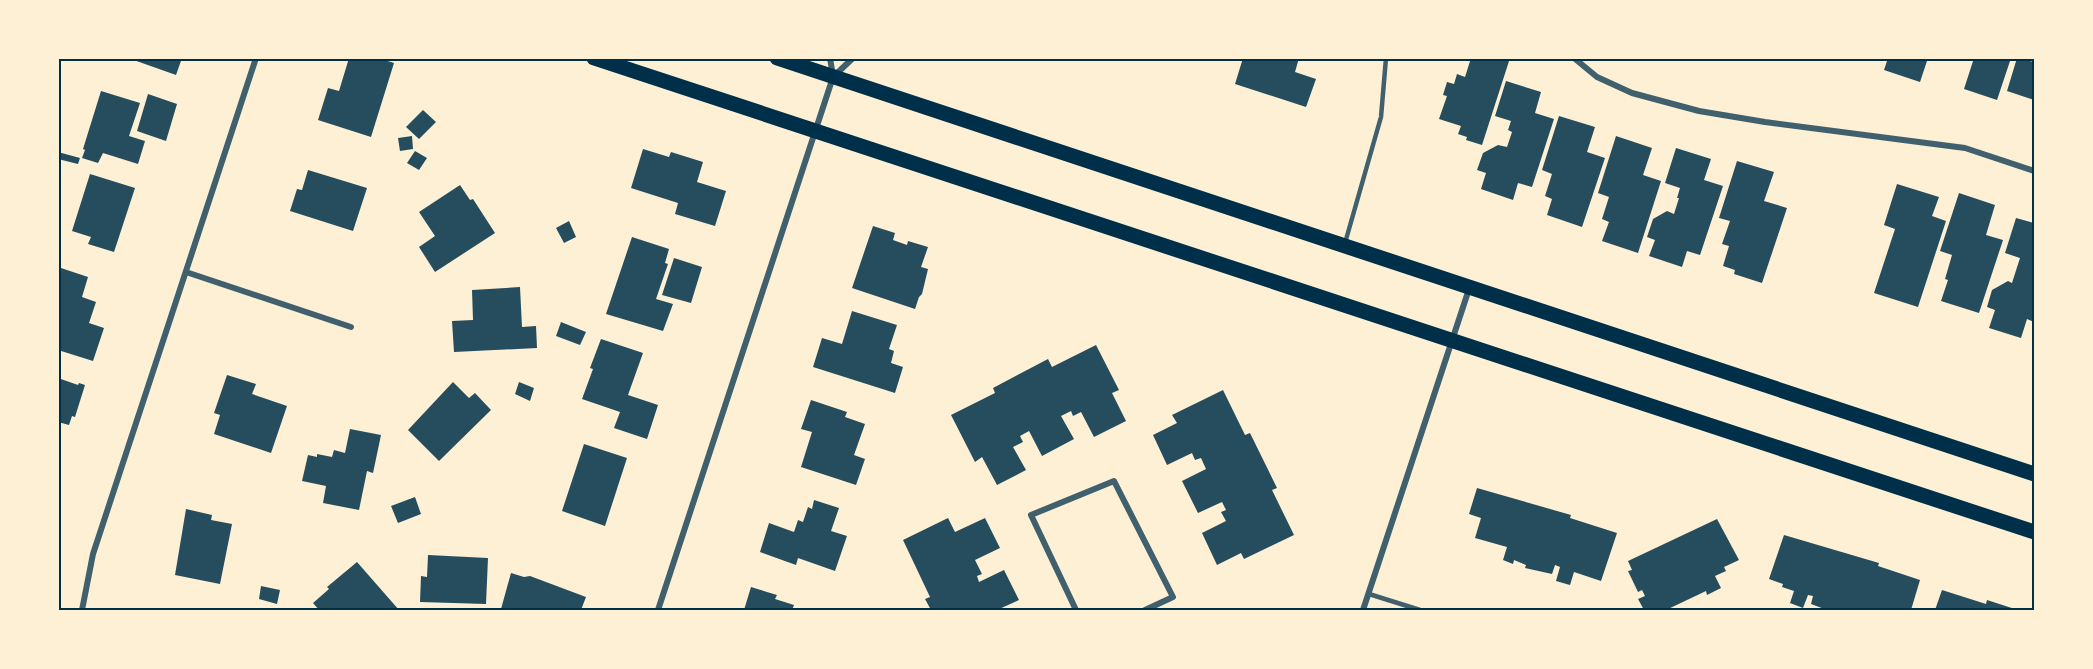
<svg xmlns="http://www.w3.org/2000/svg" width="2093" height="669" viewBox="0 0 2093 669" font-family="Rubik,sans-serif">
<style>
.building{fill:#264d5e}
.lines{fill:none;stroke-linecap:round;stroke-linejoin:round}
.service{stroke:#3f606c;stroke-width:4.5}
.minor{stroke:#3f606c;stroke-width:6}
.primary{stroke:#003049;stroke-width:15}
.neatline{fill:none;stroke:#003049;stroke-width:2}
</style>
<rect width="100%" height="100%" fill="#fdf0d5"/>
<!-- building -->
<path class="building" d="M128,58H182L176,75Z
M349,58H378L394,63L371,137L318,120L328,88L339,91Z
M1243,58H1299L1295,72L1316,79L1306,107L1235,84Z
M1471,58H1510L1482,145L1466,140L1467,137L1458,134L1461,126L1439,119L1447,96L1443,95L1447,82L1454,84L1457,74L1465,77Z
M1888,58H1928L1920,82L1884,70Z
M1974,58H2011L1997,100L1964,89Z
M2017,58L2034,62V100L2007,91Z
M1506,81L1541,92L1535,113L1554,119L1532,187L1518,183L1513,200L1481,189L1486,173L1477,170L1483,153L1498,145L1507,147L1512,132L1508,130L1511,121L1495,116Z
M101,91L140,103L129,136L145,141L138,164L103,153L98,163L82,158L85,150L83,149Z
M148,94L177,104L166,141L137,131Z
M423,110L436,122L419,139L406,127Z
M1559,116L1595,127L1587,152L1605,158L1582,227L1547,215L1552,199L1545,196L1552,174L1542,170Z
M412,136L413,149L400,151L398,138Z
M1616,136L1652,148L1643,175L1661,181L1638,253L1602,241L1609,222L1602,219L1609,197L1598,193Z
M1676,148L1711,159L1704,180L1723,186L1700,255L1687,251L1682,267L1649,256L1655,240L1647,237L1653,219L1667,211L1674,214L1679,198H1677L1680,188L1665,183Z
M643,149L669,157L671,152L703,162L697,182L726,191L715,226L675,214L678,203L631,188Z
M415,151L427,158L419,170L407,163Z
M58,152L80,158L78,164L58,159Z
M1737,161L1774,172L1764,201L1787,208L1762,283L1734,274L1735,270L1723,266L1729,246L1722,244L1730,221L1719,218Z
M308,170L367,188L353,231L290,211L297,189L302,190Z
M90,174L135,188L114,252L88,244L91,237L72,231Z
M1897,184L1939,197L1932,216L1946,221L1918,307L1874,293L1895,229L1884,225Z
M460,185L470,200L473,199L495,233L435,272L419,247L435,236L419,212Z
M1959,193L1995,205L1986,235L2003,240L1979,313L1941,301L1948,280L1945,279L1952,255L1940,251Z
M2016,218L2034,223V322L2027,319L2021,338L1989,328L1995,310L1987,307L1992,290L2008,281L2012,283L2020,258L2005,253Z
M569,221L576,237L564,243L556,228Z
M873,226L895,233L893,240L907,245L908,241L928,247L921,267L928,269L922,294L919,297L915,309L852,288Z
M632,237L669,249L665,263L668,264L656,299L673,304L663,331L606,314Z
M674,258L702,267L691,303L662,295Z
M58,267L88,277L82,297L96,302L89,323L104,328L93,361L58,350Z
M520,287L522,327L536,326L537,348L454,352L452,321L473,320L472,290Z
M852,311L897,325L889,349L894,351L891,363L903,367L895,393L813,367L822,338L842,344Z
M561,322L586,332L580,345L556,336Z
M601,339L643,353L628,395L658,405L647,439L614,428L620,412L582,399L593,369L590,368Z
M1096,345L1119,390L1112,393L1126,421L1094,437L1081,412L1073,416L1071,411L1061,416L1074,439L1042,456L1029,431L1020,436L1023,442L1013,447L1026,470L997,485L982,457L975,462L951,415L995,393L993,388L1048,359L1052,367Z
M227,375L256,384L252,394L287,406L271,453L214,434L220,415L214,413Z
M58,378L78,385L79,383L85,385L75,417L72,416L69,425L58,422Z
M453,382L469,398L475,393L491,410L439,461L408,430Z
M519,382L534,388L530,401L515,394Z
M1223,390L1245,435L1250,433L1277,488L1272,490L1294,535L1244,559L1241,553L1217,565L1202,533L1226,521L1221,512L1226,510L1222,502L1198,513L1182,481L1206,469L1201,458L1195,460L1192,453L1167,465L1153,435L1177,423L1172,415Z
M811,400L847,412L845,417L865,424L854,455L865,459L856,485L801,467L812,432L801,429Z
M350,429L381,435L373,473L367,471L359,510L323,503L326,486L302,481L308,455L317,457V454L332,457L334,450L345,453Z
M584,444L627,458L605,526L562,511Z
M1477,488L1571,515L1570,518L1617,533L1601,581L1574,572L1570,585L1556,581L1560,567L1555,565L1552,574L1525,568L1526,565L1514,560L1513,564L1503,560L1507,547L1475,538L1481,518L1469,514Z
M415,497L421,514L398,523L391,506Z
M814,500L839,508L831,531L847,536L835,571L798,558L796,565L760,552L769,523L794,532L798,520L803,522L808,507L812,509Z
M186,509L212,515L211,520L232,524L220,584L175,575Z
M948,518L955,532L985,518L1000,548L975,560L982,574L977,576L979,582L1004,570L1019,600L997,610H931L925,599L930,597L903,540Z
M1717,519L1739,560L1724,567L1726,571L1715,576L1721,588L1707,595L1706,591L1666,610H1644L1638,599L1645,596L1642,590L1638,592L1628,571L1632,570L1628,561Z
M1784,535L1879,563L1878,566L1920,580L1911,610H1827L1811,604L1813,596L1808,595L1803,608L1790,603L1794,591L1782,587L1783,584L1769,579Z
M428,555L488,558L486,604L420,602L421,576L427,577Z
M357,562L399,610H319L313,603L329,589L327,587Z
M511,573L524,577L530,576L586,597L581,610L501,609Z
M261,586L280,590L277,604L259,599Z
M751,587L777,595L775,599L794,605L792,610H744Z
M1942,590L1986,604L1987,600L2018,610H1935Z"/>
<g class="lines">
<!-- service -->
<path class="service" d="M1345,243L1381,117L1386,58
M1369,594L1420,610"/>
<!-- minor -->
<path class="minor" d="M830,58L833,76
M1574,58L1597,77L1632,93L1699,111L1765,122L1965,148L2034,171
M186,272L351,327
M82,610L93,554L256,58
M658,610L833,77L853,58
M1076,610L1031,515L1114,481L1173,597L1145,610
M1363,610L1469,289"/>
<!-- primary -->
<path class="primary" d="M594,58L2034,532
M777,58L2034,474"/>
</g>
<!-- border -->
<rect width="2093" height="669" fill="none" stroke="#fdf0d5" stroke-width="120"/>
<rect x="60" y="60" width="1973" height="549" class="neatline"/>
</svg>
